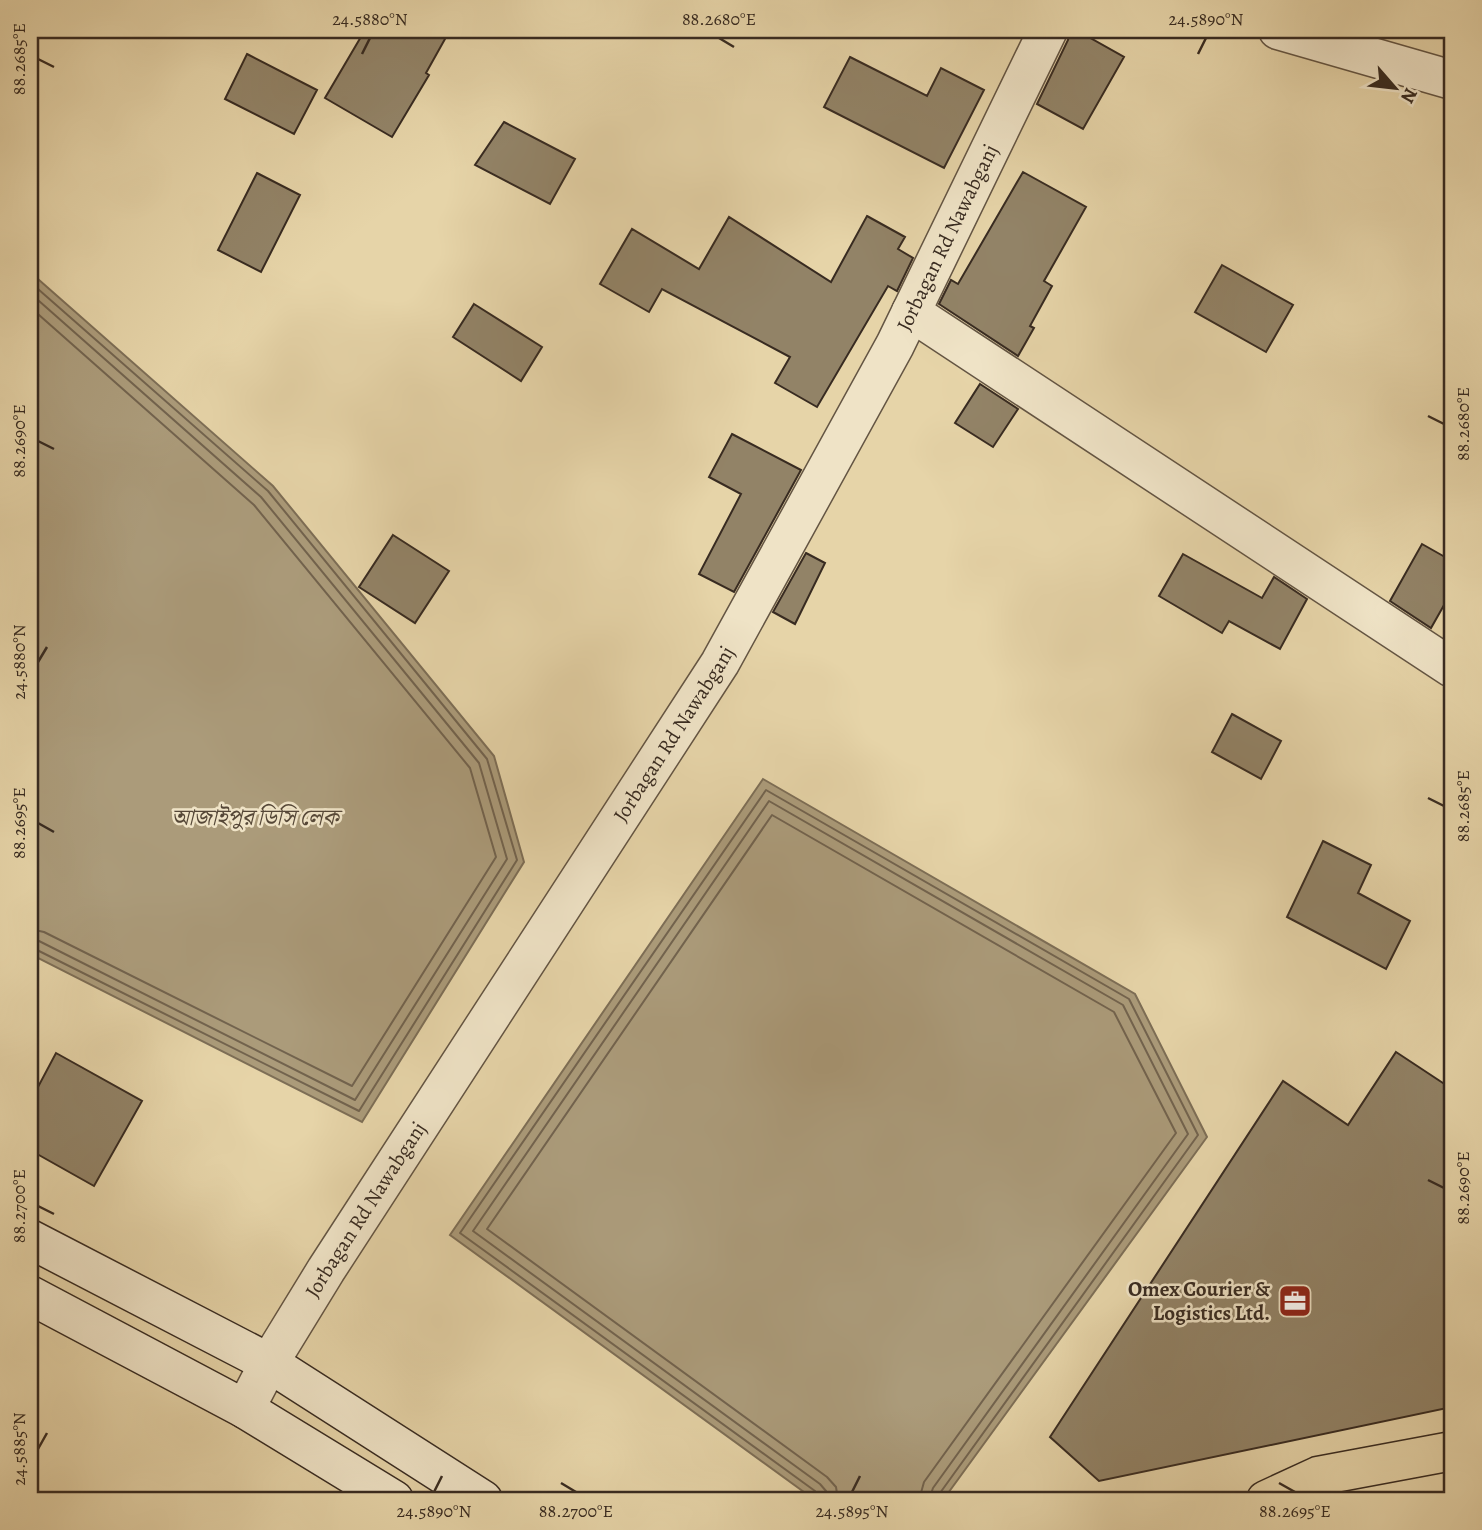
<svg xmlns="http://www.w3.org/2000/svg" width="1482" height="1530" viewBox="0 0 1482 1530" font-family="Alegreya,'Noto Serif Bengali',serif">
<style>
.water{fill:#ab9b7a;stroke:#7d6e56;stroke-width:2}
.lines{fill:none;stroke-linecap:round;stroke-linejoin:round}
.shore{stroke:#72634e;stroke-width:2}
.building{fill:#928367;stroke:#382b21;stroke-width:2}
.street-casing{stroke:#645543;stroke-width:41}
.secondary-casing{stroke:#382b21;stroke-width:41}
.highway-casing{stroke:#382b21;stroke-width:41}
.street{stroke:#efe3c6;stroke-width:38}
.secondary{stroke:#efe3c6;stroke-width:38}
.highway{stroke:#e6d4a8;stroke-width:38}
.ticks{fill:none;stroke:#382b21;stroke-width:2.5}
.labels{text-anchor:middle;dominant-baseline:central;stroke-width:5;stroke-linejoin:round;paint-order:stroke}
.street-label{font-size:21px;fill:#382b21;stroke:#efe3c6}
.poi-label{font-size:21px;font-weight:bold;fill:#382b21;stroke:#efe3c6;text-anchor:end}
.water-label{font-size:23px;font-style:italic;fill:#554737;stroke:#efe3c6}
.neatline{fill:none;stroke:#382b21;stroke-width:2.5}
.ticks-label{font-size:18px;text-anchor:middle;fill:#382b21}
</style>
<rect width="100%" height="100%" fill="#e6d4a8"/>
<filter id="stains"><feTurbulence type="fractalNoise" baseFrequency=".00286" numOctaves="4"/><feColorMatrix values="0 0 0 0 .2 0 0 0 0 .09 0 0 0 0 .02 0 0 0 .5 -.17"/></filter>
<radialGradient id="worn" r=".72"><stop offset=".6" stop-color="#630" stop-opacity="0"/><stop offset="1" stop-color="#630" stop-opacity=".3"/></radialGradient>
<!-- water -->
<path class="water" d="M30,272L273,486L494,756L524,862L362,1122L30,954Z
M763,779L1135,994L1207,1137L943,1500H815L450,1235Z"/>
<g class="lines">
<!-- shore -->
<path class="shore" d="M30,282L268,491L487,759L517,860L359,1111L35,949H30
M30,293L261,497L479,763L507,859L355,1100L39,941L30,940
M30,307L254,505L470,768L496,857L352,1086L44,932L30,929
M819,1500L815,1491L460,1233L766,790L1129,999L1198,1135L940,1493L938,1500
M827,1500L826,1491L820,1484L473,1231L769,801L1123,1005L1188,1134L933,1488L929,1500
M838,1500L836,1487L827,1477L487,1229L772,815L1114,1012L1176,1133L924,1482L919,1500"/>
</g>
<!-- building -->
<path class="building" d="M365,30H450L426,73L429,75L392,137L325,98Z
M1070,30H1076L1124,57L1083,129L1037,104L1068,40Z
M247,54L317,90L294,134L225,99Z
M850,57L927,96L941,68L984,90L944,168L824,107Z
M504,122L575,159L550,204L475,165Z
M1023,172L1086,207L1044,281L1052,286L1030,326L1034,328L1018,356L939,304L951,280L958,284Z
M257,173L300,195L261,272L218,250Z
M867,216L905,237L898,249L913,258L897,291L888,286L817,407L775,383L790,357L662,289L649,312L600,284L632,229L699,269L729,217L831,282Z
M1222,265L1293,305L1266,352L1195,312Z
M474,304L542,347L521,381L453,337Z
M980,384L1018,409L993,447L955,423Z
M732,434L801,470L734,592L699,574L741,494L709,477Z
M393,535L449,571L415,623L359,587Z
M1422,544L1452,561V591L1431,628L1390,601Z
M806,553L825,563L795,624L773,612Z
M1183,554L1262,598L1274,577L1307,599L1280,649L1229,621L1222,633L1159,596Z
M1232,714L1281,741L1261,779L1212,752Z
M1323,841L1371,865L1358,893L1410,921L1386,969L1287,917Z
M1396,1052L1452,1089V1407L1099,1481L1050,1437L1283,1081L1348,1125Z
M56,1053L142,1101L94,1186L30,1150V1102Z"/>
<g class="lines">
<defs>
<g id="street">
<path d="M1278,30L1452,80"/>
<path d="M911,312L1452,668"/>
<path id="s1" d="M245,1409L269,1363L326,1270L720,663L895,345L1048,30"/>
</g>
<path id="secondary" d="M30,1239L269,1363L483,1500
M30,1295L245,1409L394,1500"/>
<path id="highway" d="M1266,1500L1318,1476L1452,1451"/>
</defs>
<!-- street casing -->
<use href="#street" class="street-casing"/>
<!-- secondary casing -->
<use href="#secondary" class="secondary-casing"/>
<!-- highway casing -->
<use href="#highway" class="highway-casing"/>
<!-- street -->
<use href="#street" class="street"/>
<!-- secondary -->
<use href="#secondary" class="secondary"/>
<!-- highway -->
<use href="#highway" class="highway"/>
</g>
<!-- ticks -->
<path class="ticks" d="M719,38L734,47M362,54L370,38M1198,54L1206,38M38,59L54,67M1428,416L1444,424M38,441L54,449M38,662L47,647M1428,798L1444,806M38,823L54,832M1428,1180L1444,1188M38,1206L54,1214M38,1449L47,1433M561,1483L576,1492M1279,1483L1295,1492M434,1492L442,1476M852,1492L860,1476"/>
<!-- icons -->
<defs>
<symbol id="office-square" viewBox="-11 -11 22 22"><rect x="-9" y="-9" width="18" height="18" rx="4" fill="#8f2418" stroke="#efe3c6"/><path d="M-6-3h4V-5.5h4V-3h4V5H-6ZM-1-4.5V-3h2v-1.5ZM-6 0V1H6V0Z" fill="#fff"/></symbol>
</defs>
<g fill-rule="evenodd">
<use href="#office-square" x="1276" y="1282" width="38" height="38"/>
</g>
<g class="labels">
<!-- street labels -->
<g class="street-label">
<text stroke="none"><textPath href="#s1" startOffset="1367">Jorbagan Rd Nawabganj</textPath></text>
<text stroke="none"><textPath href="#s1" startOffset="800">Jorbagan Rd Nawabganj</textPath></text>
<text stroke="none"><textPath href="#s1" startOffset="233">Jorbagan Rd Nawabganj</textPath></text>
</g>
<!-- poi labels -->
<g class="poi-label">
<text x="1270" y="1289">Omex Courier &amp;<tspan x="1270" dy="24">Logistics Ltd.</tspan></text>
</g>
<!-- water labels -->
<g class="water-label">
<text x="255" y="817">আজাইপুর ডিসি লেক</text>
</g>
</g>
<!-- margin -->
<rect width="1482" height="1530" fill="none" stroke="#e6d4a8" stroke-width="77"/>
<!-- north arrow -->
<g transform="translate(1395 88) rotate(118)" stroke="#efe3c6" stroke-width="5" paint-order="stroke">
<path d="M0-5L12 26L0 18L-12 26Z" fill="#382b21"/>
<text y="-10" font-size="19" font-weight="bold" text-anchor="middle" fill="#382b21">N</text>
</g>
<rect x="38" y="38" width="1406" height="1454" class="neatline"/>
<g class="ticks-label">
<text x="370" y="25">24.5880°N</text>
<text x="719" y="25">88.2680°E</text>
<text x="1206" y="25">24.5890°N</text>
<text transform="translate(19 59) rotate(-90)" y="6">88.2685°E</text>
<text transform="translate(1463 424) rotate(-90)" y="6">88.2680°E</text>
<text transform="translate(19 441) rotate(-90)" y="6">88.2690°E</text>
<text transform="translate(19 662) rotate(-90)" y="6">24.5880°N</text>
<text transform="translate(1463 806) rotate(-90)" y="6">88.2685°E</text>
<text transform="translate(19 823) rotate(-90)" y="6">88.2695°E</text>
<text transform="translate(1463 1188) rotate(-90)" y="6">88.2690°E</text>
<text transform="translate(19 1206) rotate(-90)" y="6">88.2700°E</text>
<text transform="translate(19 1449) rotate(-90)" y="6">24.5885°N</text>
<text x="434" y="1517">24.5890°N</text>
<text x="576" y="1517">88.2700°E</text>
<text x="852" y="1517">24.5895°N</text>
<text x="1295" y="1517">88.2695°E</text>
</g>
<rect width="100%" height="100%" filter="url(#stains)"/>
<rect width="100%" height="100%" fill="url(#worn)"/>
</svg>
